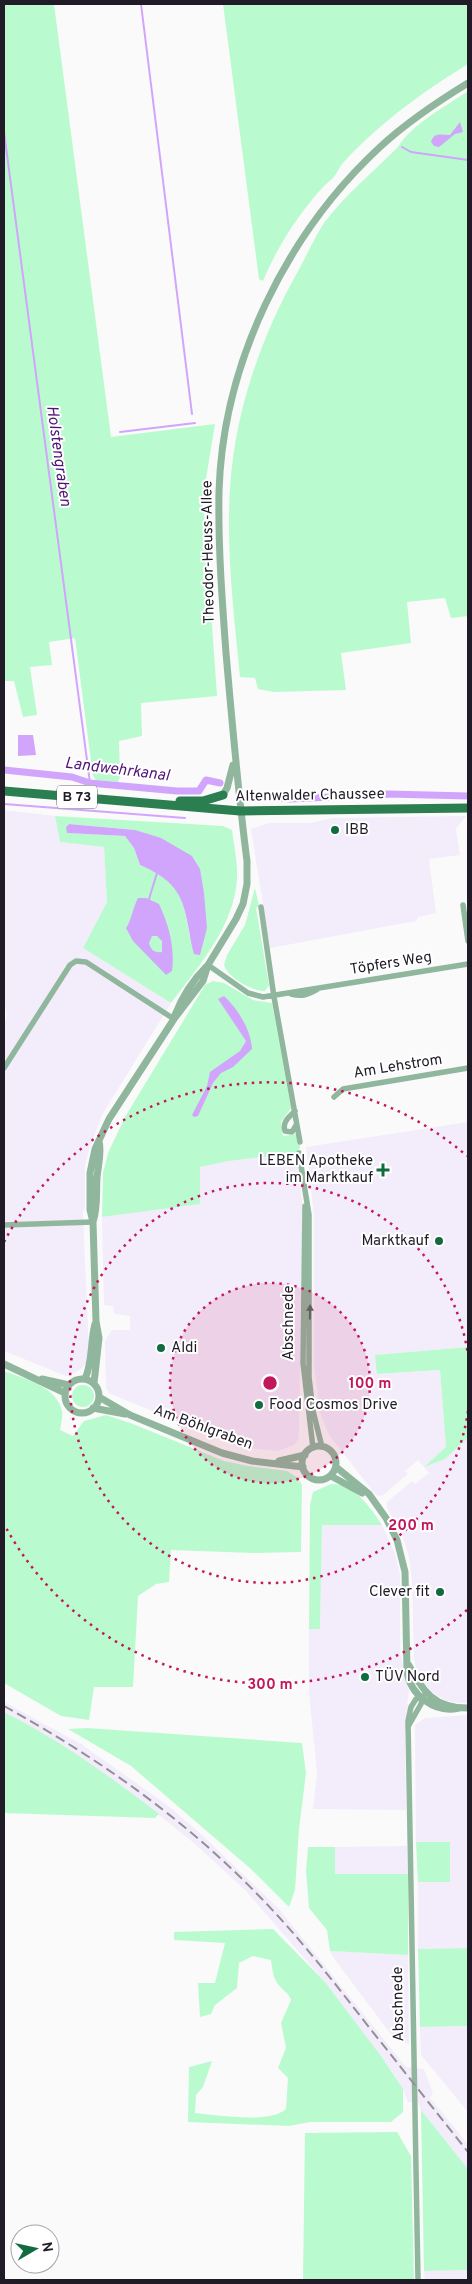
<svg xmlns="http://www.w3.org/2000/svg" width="472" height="2284" viewBox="0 0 472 2284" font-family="Overpass,sans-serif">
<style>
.built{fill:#f3ecfb}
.green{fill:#b9fbcf;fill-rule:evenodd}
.water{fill:#d1a5fc;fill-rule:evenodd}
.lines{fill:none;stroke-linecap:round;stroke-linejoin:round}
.stream{stroke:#d1a5fc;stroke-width:2}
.canal{stroke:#d1a5fc;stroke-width:7}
.minor{stroke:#90b79d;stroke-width:5.5}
.tertiary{stroke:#90b79d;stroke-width:7}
.primary{stroke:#2b7e4f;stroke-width:9}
.rail{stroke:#929095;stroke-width:2;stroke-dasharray:10 5;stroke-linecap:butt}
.oneway{fill:#586962}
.ring{fill:none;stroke:#c2185b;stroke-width:2.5;stroke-dasharray:2.5 5}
.poi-dot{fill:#116b3e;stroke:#fff;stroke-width:2}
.labels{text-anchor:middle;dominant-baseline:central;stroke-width:4;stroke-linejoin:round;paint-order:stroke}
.shield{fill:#fff;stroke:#635f67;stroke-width:1}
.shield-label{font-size:14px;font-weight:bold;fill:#201b26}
.street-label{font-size:15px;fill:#201b26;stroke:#fff}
.poi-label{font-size:15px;fill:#201b26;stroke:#fff;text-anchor:start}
.water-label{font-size:16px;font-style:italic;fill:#501378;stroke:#fff}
.centre{fill:#c2185b;stroke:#fff;stroke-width:2.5}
.ring-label{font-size:15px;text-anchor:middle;font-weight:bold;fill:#c2185b;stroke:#fff;stroke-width:4;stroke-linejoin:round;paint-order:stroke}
</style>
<rect width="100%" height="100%" fill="#fafafa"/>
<!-- built -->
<path class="built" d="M4,810L55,816L60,842L104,847L107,902L83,948L171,1003L102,1115L89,1150L85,1166V1208L83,1212L89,1353L86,1364L78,1371L66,1376L4,1351V1023L7,1017L4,996Z
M466,816L456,829L460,855L429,859L436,913L418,917L416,921L270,948L251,829L269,823H310L332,818Z
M468,1122V1347L376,1355L378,1374L440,1370L446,1447L425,1466L445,1459L468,1438V1703H460L447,1701L434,1694L425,1684L417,1672L414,1659L412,1580L409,1557L402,1534L387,1508V1502L412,1481L415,1484L429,1473L418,1460L405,1471L408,1474L382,1496L376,1495L329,1435L320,1413L314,1366V1216L306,1147Z
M296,1153L302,1200V1236L299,1431L298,1440L294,1445L278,1451L238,1447L109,1393L106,1388L105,1341L112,1330H130V1316L114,1314L113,1306L104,1305L102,1217L199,1204L200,1167L229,1161Z
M322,1525H382L395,1554L400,1574V1653L409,1692L407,1703L410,1705L405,1731L406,1810L313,1809L317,1774L309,1691V1629H320Z
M4,1702L81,1744L167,1805L201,1834L279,1909L406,2067L424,2069L433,2093L430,2098L468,2144V2169L421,2110L418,2102H408L403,2089L381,2056L325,1982L245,1890L194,1843L125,1788L24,1723L4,1712Z
M468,1715V1948L418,1949V1882H450V1842H416L415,1725L425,1718Z
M407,1846L408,1874H334L335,1847Z
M330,1951L408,1955L409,2044L396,2041L333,1957Z
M468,2026V2112L421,2055L420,2027Z
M468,2270V2280H425L424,2271Z"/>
<!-- green -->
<path class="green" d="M4,4H54L111,437L215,424L203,497L217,696L141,703L142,736L119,741L120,777L118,782L96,780L93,776L75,638L49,642L52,665L30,667L37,715L23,717L14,681H4Z
M223,4H468V64C424,91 378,124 343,163C339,167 337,174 333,178C330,181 327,183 324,186C299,213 277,247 263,281L259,279Z
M468,91V616L451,618L445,598L407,602L411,643L341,653L346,690L274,692L258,689L255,678L240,677C234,615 226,551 230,488C235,412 260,339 297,273C306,257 314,238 324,223C345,195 373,172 398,147C413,123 445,107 468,91Z
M55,816L223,826L232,830C234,846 238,863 237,879C234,927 198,967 171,1003L83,948L107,902L104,847L60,842ZM69,824L135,830L207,928L190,938C183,897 181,882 140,865L134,848L125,836L68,833L66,827Z
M255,888L259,906L256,908L269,985L265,991C252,991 228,978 224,965L227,955L245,925Z
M213,981L224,983L253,1000L272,1003L291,1108L281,1122L283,1136L298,1134L300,1148L296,1153L229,1161L200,1167V1204L102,1217L103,1173L108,1153L125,1117L205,985Z
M468,1347V1438L445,1459L424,1467L446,1447L440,1370L377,1374L375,1355Z
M4,1371C24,1379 57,1386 62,1411C63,1417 61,1424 60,1430L73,1436L84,1421L106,1415L133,1424L224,1461L248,1466L287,1471L298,1478L302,1485L301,1552L253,1553L171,1550L169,1582L156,1584L138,1596L133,1687H94L89,1720L61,1716L4,1683Z
M72 1396a11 11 0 1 1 22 0a11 11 0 1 1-22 0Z
M331,1484C354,1483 371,1508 382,1525H322L320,1629H309L310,1505L313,1492Z
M4,1712C59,1740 110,1776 159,1814L155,1818L4,1813Z
M87,1728L302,1743L306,1773L299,1829L295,1890L289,1907L251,1869L131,1766L68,1729Z
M416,1842H450V1882H418Z
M308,1847H335V1874H408V1955L330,1951L327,1930L309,1908L306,1871Z
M273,1929L325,1982L381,2056L403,2089V2112L391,2122H310L289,2126L188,2122L189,2067L212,2061L203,2087L196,2095L195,2113C218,2115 269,2124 286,2109L288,2078L278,2068L286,2048L281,2023L291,2000C288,1992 283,1991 278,1984C273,1978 272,1968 271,1960L253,1956L239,1963L237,1988L215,2005L211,2014L200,2017L198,1983H215L225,1943L174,1940V1932Z
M468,1948V2026L420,2027L418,1949Z
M421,2110L468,2169V2270L424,2271Z
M397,2132L411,2156L414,2280H303L305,2133Z"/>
<!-- water -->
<path class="water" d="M460,122L463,132L455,134L439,147L434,146L431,142C434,132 441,135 450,135Z
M18,735H33L36,755L18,756Z
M69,824L135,830L161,838L192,856L200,869L204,893L207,928L200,955L194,954C183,908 189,886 140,865L134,848L125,836L67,833L66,827Z
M138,898H146L159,904C169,925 175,948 172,971L166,975L133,941L126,928C131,922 133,907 138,898ZM152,936H157L162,941V952C154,953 151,950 149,943Z
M224,996C238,1009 251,1030 252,1049L233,1067L221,1073L213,1083L198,1116L194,1117L192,1115L207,1086L210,1072L240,1051L246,1041L218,999Z"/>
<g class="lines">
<!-- stream -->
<path class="stream" d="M141,4L192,414
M4,132L90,783
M402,147L411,152L468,160
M120,432L195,423
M4,804L185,818
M149,899L157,873"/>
<!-- canal -->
<path class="canal" d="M4,770L72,777L90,783L177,791H199L206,780L220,783
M254,795L291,799L388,794L468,796"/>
<!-- minor -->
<path class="minor" d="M463,905L468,941
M261,907L274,997L300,1142
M208,965L248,993L263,997L468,964
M291,994C302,997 308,995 318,989
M4,1068L70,965L76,961L86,962L174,1019
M334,1097L343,1089L468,1068
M295,1111C289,1117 282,1122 285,1131L292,1132L296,1125
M299,1153L309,1215V1377L313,1411L322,1447
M305,1206L303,1363L313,1448
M4,1225L93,1222
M409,1725L421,1704L423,1696
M418,2280L408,1721L411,1707L416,1699L422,1697"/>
<!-- tertiary -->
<path class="tertiary" d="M223,795L227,788L233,765
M175,1015C182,997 192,981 206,967
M93,1222C98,1207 96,1193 97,1178C98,1165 102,1154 99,1141
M4,1364L65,1393
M42,1379L69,1385
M85,1379C93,1361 90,1343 95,1324
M65 1396a17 17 0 1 1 34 0a17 17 0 1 1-34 0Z
M94,1383L99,1338L96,1321L93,1222L90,1210V1173L95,1149L109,1119L174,1019L203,981L208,965L236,919L243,904L247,884V861C238,792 232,722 226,653C222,599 218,545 219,491C223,363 286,234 380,147C407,122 437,102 468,83
M99,1397L130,1415L222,1453L252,1461L303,1467
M93,1408L125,1414
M302 1463a17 17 0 1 1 34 0a17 17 0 1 1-34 0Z
M279,1461L305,1455
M336,1467L369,1494L386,1518L397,1540L405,1572L407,1671C410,1695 435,1714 459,1708
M331,1476L362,1493
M408,1664C424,1692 433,1708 468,1708"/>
<!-- primary -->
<path class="primary" d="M4,791L240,811L468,808
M180,801H203L223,795"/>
<!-- rail -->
<path class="rail" d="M4,1706C98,1758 185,1819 260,1897C301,1939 336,1985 372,2031C404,2071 436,2112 468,2152"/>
</g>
<!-- one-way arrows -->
<defs><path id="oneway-solid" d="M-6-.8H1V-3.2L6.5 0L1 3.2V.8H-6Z" transform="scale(1.25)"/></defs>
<use class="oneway" href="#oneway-solid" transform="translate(310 1312) rotate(-89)"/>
<!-- distance rings -->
<circle cx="270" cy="1383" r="100" fill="#c2185b" fill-opacity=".12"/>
<g class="ring">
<circle cx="270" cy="1383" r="100"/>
<path d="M468 1411A200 200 0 1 1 468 1355"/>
<path d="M467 1610A301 301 0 0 1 4 1524M4 1242A301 301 0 0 1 467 1156"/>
</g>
<!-- markers -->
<g class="poi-dot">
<circle cx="335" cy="830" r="5"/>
<path d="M380.5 1162.5h5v5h5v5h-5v5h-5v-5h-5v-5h5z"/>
<circle cx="439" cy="1241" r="5"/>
<circle cx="161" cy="1348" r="5"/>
<circle cx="259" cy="1405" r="5"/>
<circle cx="440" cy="1592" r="5"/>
<circle cx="365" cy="1677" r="5"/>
</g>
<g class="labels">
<!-- shield labels -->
<rect class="shield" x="57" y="785.5" width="40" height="23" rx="4"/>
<g class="shield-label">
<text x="77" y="797">B 73</text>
</g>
<!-- street labels -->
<g class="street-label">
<text transform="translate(209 552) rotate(-91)">Theodor-Heuss-Allee</text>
<text transform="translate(310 796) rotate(-1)">Altenwalder Chaussee</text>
<text transform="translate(391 964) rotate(-9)">Töpfers Weg</text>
<text transform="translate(398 1067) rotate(-9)">Am Lehstrom</text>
<text transform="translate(289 1323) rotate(-90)">Abschnede</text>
<text transform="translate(203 1428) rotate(20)">Am Böhlgraben</text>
<text transform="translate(399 2004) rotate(-91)">Abschnede</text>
</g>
<!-- poi labels -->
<g class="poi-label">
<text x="345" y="830">IBB</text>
<text x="373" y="1161" text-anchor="end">LEBEN Apotheke<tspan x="373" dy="17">im Marktkauf</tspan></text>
<text x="429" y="1241" text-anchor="end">Marktkauf</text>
<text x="171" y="1348">Aldi</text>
<text x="269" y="1405">Food Cosmos Drive</text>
<text x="430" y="1592" text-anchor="end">Clever fit</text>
<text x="375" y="1677">TÜV Nord</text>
</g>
<!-- water labels -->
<g class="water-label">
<text transform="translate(58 456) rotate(82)">Holstengraben</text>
<text transform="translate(117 770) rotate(7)">Landwehrkanal</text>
</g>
</g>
<circle cx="270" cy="1383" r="8" class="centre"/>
<g class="ring-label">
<text x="370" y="1388">100 m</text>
<text x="411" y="1530">200 m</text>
<text x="270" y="1689">300 m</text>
</g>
<!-- border -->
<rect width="472" height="2284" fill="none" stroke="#201b26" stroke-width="10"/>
<!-- north arrow -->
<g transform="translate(35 2249) rotate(81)"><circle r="24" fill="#ffffff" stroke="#a6a4a8"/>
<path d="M0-4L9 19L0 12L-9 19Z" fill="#116b3e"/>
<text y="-8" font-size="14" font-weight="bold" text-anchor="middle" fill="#201b26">N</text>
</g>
</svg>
